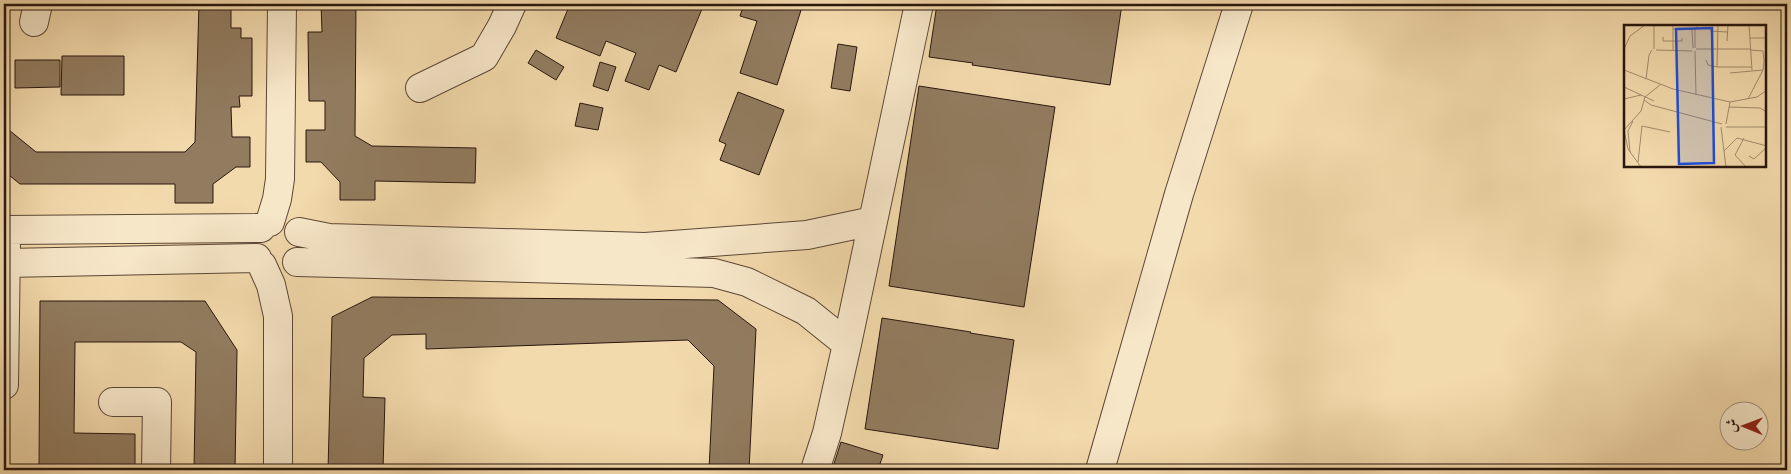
<svg xmlns="http://www.w3.org/2000/svg" width="1791" height="474" viewBox="0 0 1791 474" font-family="'EB Garamond',Amiri,serif">
<style>
.building{fill:#927c60;stroke:#29160e}
.lines{fill:none;stroke-linecap:round;stroke-linejoin:round}
.minor-casing{stroke:#5c4736;stroke-width:30}
.minor{stroke:#f7e7c9;stroke-width:28}
.inset-road{fill:none;stroke:#a28c6d;stroke-width:1}
.view{fill:#1d4ed8;fill-opacity:0.15;stroke:#1d4ed8;stroke-width:2.5}
.inset-edge{fill:none;stroke:#29160e;stroke-width:2.5}
</style>
<rect width="100%" height="100%" fill="#f3daac"/>
<filter id="stains"><feTurbulence type="fractalNoise" baseFrequency=".004" numOctaves="4"/><feColorMatrix values="0 0 0 0 .2 0 0 0 0 .09 0 0 0 0 .02 0 0 0 .5 -.17"/></filter>
<radialGradient id="worn" r=".72"><stop offset=".6" stop-color="#630" stop-opacity="0"/><stop offset="1" stop-color="#630" stop-opacity=".3"/></radialGradient>
<!-- building -->
<path class="building" d="M199,4H250L231,5V28H241V38H252V96H239L240,107H231L232,137H250V167H236L213,184V203H175V184H20L4,171V126L36,152H185L195,142Z
M321,4H356L355,136L372,146L476,148L475,183L375,181V200H340V182L321,162H306V130H325V101H309L308,32H322Z
M570,4H704L676,72L659,65L649,90L625,81L636,53L606,41L600,56L556,38Z
M744,4H763L768,5L769,4H803L777,85L740,73L757,21L740,16Z
M937,4H1122L1110,85L972,65L973,63L929,57Z
M838,44L857,47L850,91L831,88Z
M536,50L564,67L556,80L528,63Z
M62,56H124V95H61Z
M15,60H60V87L15,88Z
M600,62L616,67L608,91L593,86Z
M919,86L1055,107L1024,307L889,286Z
M738,92L784,110L759,175L720,160L726,144L719,141Z
M580,103L603,108L598,130L575,126Z
M372,297L718,300L756,329L749,470H709L714,366L688,340L426,349V334L392,335L364,358L363,397L385,398L383,470H328L332,317Z
M40,301H205L237,350L235,470H194L196,352L181,342H75L74,433L135,434V470L39,469Z
M882,318L971,332L970,333L1014,340L998,449L865,429Z
M841,442L883,455L878,470H832Z"/>
<g class="lines">
<defs>
<path id="minor" d="M34,22L38,4
M420,88L484,57L502,26L512,4
M270,222L277,199L280,179L282,4
M6,230L261,228
M299,232L329,238L645,247L807,235L873,221
M297,262L714,273L747,282L806,311L847,344
M6,263L257,258
M262,265L271,285L278,316V470
M4,385L6,246
M113,402H157L156,470
M815,470L827,433L847,344L919,4
M1100,470L1179,194L1239,4"/>
</defs>
<!-- minor casing -->
<use href="#minor" class="minor-casing"/>
<!-- minor -->
<use href="#minor" class="minor"/>
</g>
<!-- overview -->
<g transform="translate(1624 25)">
<rect width="142" height="142" fill="#f3daac"/>
<path class="inset-road" d="M49,0V25M125,0L128,45M49,4H71L75,0M68,4L69,23M71,4V23M86,6L103,7M39,12V16H58V13M126,13H143M103,16L104,0M0,24L6,11L21,0M30,24V0M72,24H126M32,25L68,26M71,26L72,70M82,35L84,40L93,42L94,0M93,42H127M0,45L49,64L106,77M106,48L139,45M22,54L25,30L28,25M0,62L30,76M0,74L17,70M124,74L139,45L140,36L139,26L126,25M20,75L27,80L98,99M105,82L136,83L143,87M102,99L106,77L133,72L143,65M97,102L102,142M102,102H143M120,113L111,130L122,142M100,126L113,113L143,121M6,127L4,106L9,96M125,131L130,134L143,122M14,137L18,101L46,107M17,142L4,124L0,105L17,86L21,72L36,60"/>
<path class="view" d="M88,3L90,138L55,139L52,4Z"/>
<rect width="142" height="142" class="inset-edge"/>
</g>
<!-- margin -->
<rect width="1791" height="474" fill="none" stroke="#f3daac" stroke-width="20"/>
<rect x="5" y="5" width="1781" height="464" fill="none" stroke="#29160e" stroke-width="2.5"/>
<rect x="10" y="10" width="1771" height="454" fill="none" stroke="#29160e"/>
<!-- north arrow -->
<g transform="translate(1744 426) rotate(271)"><circle r="24" fill="#f7e7c9" stroke="#a5937e"/>
<path d="M0-4L9 19L0 12L-9 19Z" fill="#8f2418"/>
<text y="-8" font-size="14" font-weight="bold" text-anchor="middle" fill="#29160e">ش</text>
</g>
<rect width="100%" height="100%" filter="url(#stains)"/>
<rect width="100%" height="100%" fill="url(#worn)"/>
</svg>
